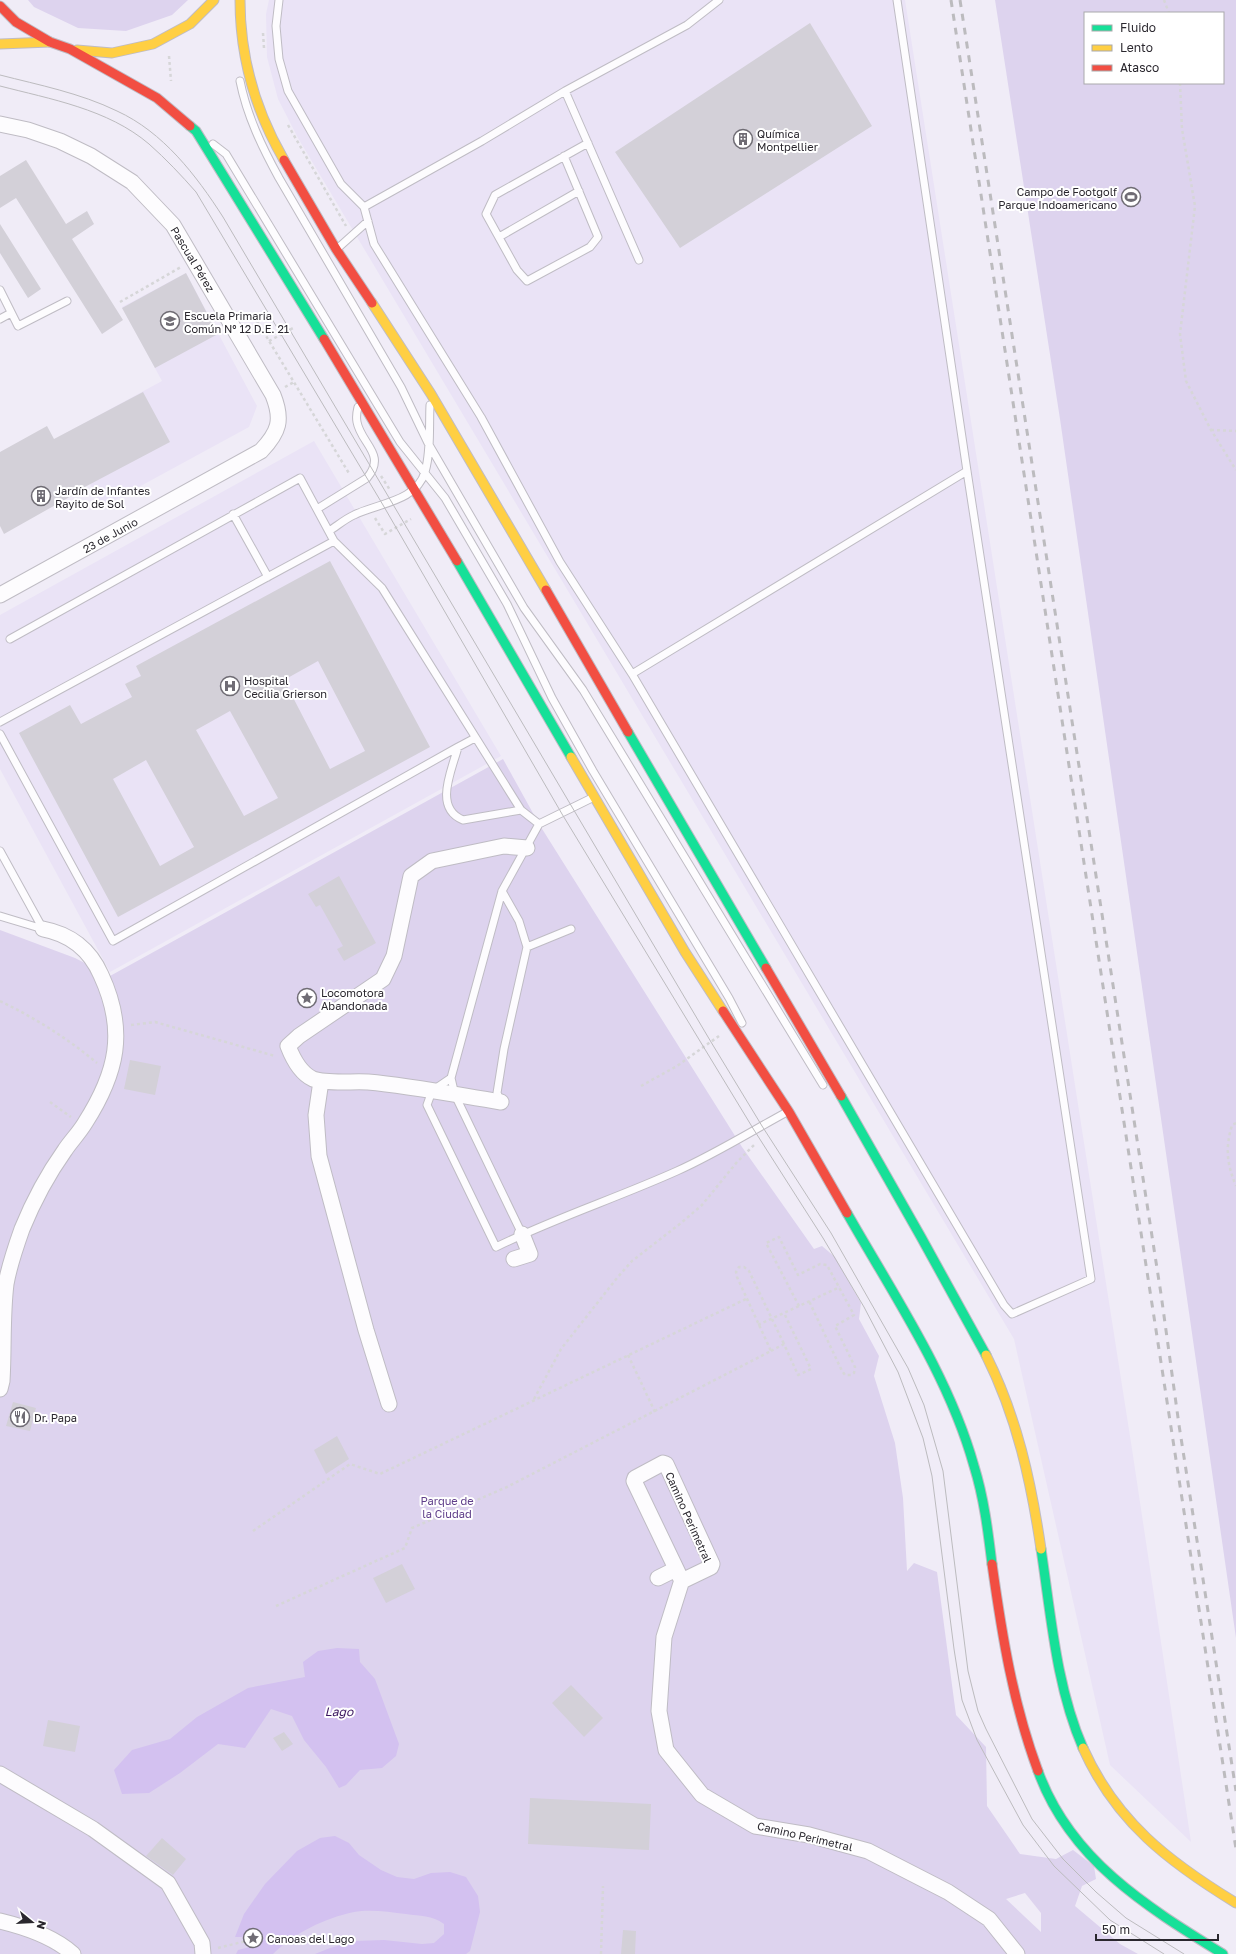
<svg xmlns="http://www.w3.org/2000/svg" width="1236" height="1954" viewBox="0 0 1236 1954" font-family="'Golos Text',sans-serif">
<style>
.built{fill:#eae3f6}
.green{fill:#ddd3ee;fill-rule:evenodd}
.water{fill:#d3c1f0}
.building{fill:#d3d0d8;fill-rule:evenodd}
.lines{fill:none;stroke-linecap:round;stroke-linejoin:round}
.lane-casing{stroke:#bfbcc4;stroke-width:9}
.street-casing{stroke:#bfbcc4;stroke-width:17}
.fast-casing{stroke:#bfbcc4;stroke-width:11}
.slow-casing{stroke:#bfbcc4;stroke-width:11}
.jam-casing{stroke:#bfbcc4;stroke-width:11}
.path{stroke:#d6d6d8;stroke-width:2.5;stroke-dasharray:3 3;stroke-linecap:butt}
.lane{stroke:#fdfcfe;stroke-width:7}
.street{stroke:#fdfcfe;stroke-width:15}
.fast{stroke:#16e098;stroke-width:9}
.slow{stroke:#ffcf43;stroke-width:9}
.jam{stroke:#f24e42;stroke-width:9}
.tram{stroke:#bcbbbe;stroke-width:1}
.rail{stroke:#bcbbbe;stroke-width:3;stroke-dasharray:7 7;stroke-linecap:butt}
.labels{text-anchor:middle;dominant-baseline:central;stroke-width:4;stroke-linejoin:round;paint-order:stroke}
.poi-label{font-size:11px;fill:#2a272e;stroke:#fff;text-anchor:start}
.street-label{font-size:11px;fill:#2a272e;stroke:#fff}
.park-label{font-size:11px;fill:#603f8a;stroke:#fff}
.water-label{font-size:12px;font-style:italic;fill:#3a175f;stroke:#fff}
</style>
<rect width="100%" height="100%" fill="#f0ecf7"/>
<!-- built -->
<path class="built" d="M269,0H905L1132,1449L1191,1842L1110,1765L1014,1339L298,138L278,99L267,57L266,14Z
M186,273L257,406L249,427L102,507L64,434L162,381L122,307Z
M314,441L501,756L110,972L0,769V615Z"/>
<!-- green -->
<path class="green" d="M28,0H188L172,15L126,31L78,28L34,7Z
M995,0H1236V1638L1060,419ZM1085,13H1223V83H1085Z
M503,759L539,824L742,1147L814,1249L822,1246L835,1257L861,1303L859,1319L879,1356L874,1376L895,1443L903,1498L907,1571L914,1563L937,1572L956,1715L986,1747L987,1806L1020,1854L1056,1859L1073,1850L1094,1866L1096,1879L1082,1886L1075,1906L1120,1944L1138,1954H0V930L75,958L110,976ZM1025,1893L1041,1913V1932L1006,1899Z"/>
<!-- water -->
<path class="water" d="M337,1648L359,1649L360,1662L375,1679L399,1744L396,1756L382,1768L360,1770L346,1785L339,1788L326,1767L304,1740L292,1716L271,1709L245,1748L218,1744L180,1773L149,1793L122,1794L114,1770L132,1750L170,1739L197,1717L248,1688L305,1677L303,1662L318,1651Z
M335,1836L349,1843L359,1855L381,1870L397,1877L414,1879L431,1873L450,1872L466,1877L478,1896L480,1912L470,1951L466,1954H315L330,1948L356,1941L384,1940L422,1944L434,1943L444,1934V1924C432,1915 420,1916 406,1914C389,1912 370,1909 354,1912C325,1918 294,1933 273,1954H236L238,1950L254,1946L258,1941L256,1936L250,1934L243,1937H235L244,1914L265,1884L297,1851L320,1838Z"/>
<!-- building -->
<path class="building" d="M810,23L872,126L680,248L615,152Z
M26,160L66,224L87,211L94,224L72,239L123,320L102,334L16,198L0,208V176Z
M0,224L41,289L28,298L0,253Z
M186,273L218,334L155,368L122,308Z
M143,392L170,442L81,489L82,490L4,534L0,526V452L47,426L54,439Z
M330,561L430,747L118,917L19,733L70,705L81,724L132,697L125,684L141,676L136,666ZM318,661L365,751L330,769L284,680ZM230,711L278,798L244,816L196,730ZM146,760L194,847L160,866L113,779Z
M339,876L376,943L344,961L337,949L343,946L320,905L316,907L308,894Z
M130,1060L161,1066L155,1095L124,1089Z
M13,1402L36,1408L30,1431L6,1426Z
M337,1436L349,1459L326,1474L314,1450Z
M402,1564L415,1589L386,1603L373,1578Z
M571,1685L603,1718L584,1737L552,1703Z
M48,1720L80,1726L75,1752L43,1746Z
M284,1732L293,1744L282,1751L273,1738Z
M530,1798L651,1804L649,1850L528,1844Z
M162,1838L186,1859L173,1875L146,1856Z
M623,1930L636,1931L635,1954H621Z"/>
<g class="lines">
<defs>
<path id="lane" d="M279,0L276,26L279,59L288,91L341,184L364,207L374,244L481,417L560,562L632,674L1004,1305L1012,1314L1091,1279L967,471L897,0
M240,81C247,116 262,147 279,178L401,387L428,443L524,608L583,690L823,1085
M565,91L639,260
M213,144L226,154L400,442L445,498L507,604L552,698L593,771L729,998L742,1023
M564,156L598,237L590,247L527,281L517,270L486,214L495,195L588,143
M364,207L482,141L565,91L687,25L719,0
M499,237L579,191
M338,248L368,221
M0,290L18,326L67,301
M0,319L11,313
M317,509L367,478C387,454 361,444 357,422C356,417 357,411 358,407
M233,514L268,577
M329,531C337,526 345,519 354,515C378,503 416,502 425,472C431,451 429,426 430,405
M10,639L300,478L334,541L382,588L521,810L539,824
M632,674L967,471
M0,722L334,541
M0,734L113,941L458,747
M475,738L458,747C452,770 433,808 463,820L521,810
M0,851L43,929
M0,916L43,929
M527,947L571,929
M451,1078L432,1091L427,1105L496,1247C555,1218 617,1198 677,1171C715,1154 750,1132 787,1112
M501,1102L497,1093L504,1049L527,947L519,921L502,891
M522,1234L455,1095L451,1078L502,891L539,824L594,797"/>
<path id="street" d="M0,124L28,130L60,141L91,156L132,182L173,225L273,395C283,420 279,432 261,451L0,595
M321,1081L316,1115L319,1156L366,1330L389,1404
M501,1102C457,1095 412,1086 368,1082C353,1081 326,1084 313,1079C300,1073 293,1059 288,1046L299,1036L383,979L394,956L411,876L432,861L504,846L527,848
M514,1259L530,1254L522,1234
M0,1389L2,1381C4,1349 2,1316 6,1284C9,1266 16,1246 22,1229C33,1202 48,1174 65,1150C71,1141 79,1133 85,1123C117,1073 127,1031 101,975C90,950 70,934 43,929
M663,1463L666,1464L712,1564L711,1567L684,1580L681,1579L634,1481L635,1478Z
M658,1578L676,1569
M682,1580L664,1637L659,1711L666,1750L702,1795L755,1826L809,1835L868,1851L948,1892L989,1919L1017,1954
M0,1774L93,1829L168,1883L202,1943L203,1954
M0,1921C25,1927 53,1936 73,1954"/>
<path id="fast" d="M190,126L196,131L324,339
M457,561L571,757
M628,732L766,968
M841,1096L921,1237L986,1355
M847,1213C893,1294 949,1376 974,1466C984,1498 988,1531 992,1564
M1041,1549C1051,1615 1056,1686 1083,1748
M1038,1771C1070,1860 1147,1907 1223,1954"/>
<path id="slow" d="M240,0C240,58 255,110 284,160
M0,44L50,42
M77,50L112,53L153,44L190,24L214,0
M372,303L431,394L546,590
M571,757L685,952L723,1011
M986,1355C1017,1417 1031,1481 1041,1549
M1083,1748C1116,1822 1169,1862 1236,1903"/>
<path id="jam" d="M0,6L16,22L50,42L70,49L157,98L190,126
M284,160L336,249L372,303
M324,339L457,561
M546,590L628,732
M766,968L841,1096
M723,1011L789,1112L847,1213
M992,1564C1002,1635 1013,1704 1038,1771"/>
</defs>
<!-- lane casing -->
<use href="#lane" class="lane-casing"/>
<!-- street casing -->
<use href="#street" class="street-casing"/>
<!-- fast casing -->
<use href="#fast" class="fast-casing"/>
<!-- slow casing -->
<use href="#slow" class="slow-casing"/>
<!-- jam casing -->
<use href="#jam" class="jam-casing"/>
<!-- path -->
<path class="path" d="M1164,0L1169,13
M263,33L264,48
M169,56L171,81
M1180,83L1182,129L1195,206L1180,334L1186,381L1211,430L1236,470
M288,125L346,226
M120,302L181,267
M257,321L350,475
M269,341L295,327
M285,387L294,382
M1211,430L1236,431
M381,476L390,490
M375,518L385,534L411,519
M0,1001C35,1018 67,1038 97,1063
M131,1025L155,1022L275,1056
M641,1086L677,1066L719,1036
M50,1102L71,1117
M1236,1123L1232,1125C1225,1149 1227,1164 1236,1186
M799,1306L766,1243L779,1237L798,1275L820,1264L827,1265L854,1315L835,1326L855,1367L854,1373L851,1375H845L842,1371L809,1301
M758,1325L840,1287
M771,1351L784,1344L798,1375L811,1369L784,1313
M628,1355L655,1412
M534,1399L561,1349L617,1278L632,1261L681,1223L702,1205L737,1162L755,1144
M253,1531L350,1464L380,1474L746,1299
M276,1606L405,1548L412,1528L507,1487L771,1351L737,1277L736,1272L739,1267H744L749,1271L784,1344
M218,1948L250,1940
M601,1954L603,1886"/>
<!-- lane -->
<use href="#lane" class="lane"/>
<!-- street -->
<use href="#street" class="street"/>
<!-- fast -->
<use href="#fast" class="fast"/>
<!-- slow -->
<use href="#slow" class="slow"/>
<!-- jam -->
<use href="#jam" class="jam"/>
<!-- tram -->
<path class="tram" d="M0,75C39,85 80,93 117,111C163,132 196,175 223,217L711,1042L762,1126L831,1233L908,1368L924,1405L943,1471L968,1671L978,1711L986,1729L1032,1819L1063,1859L1096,1892L1126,1918L1184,1954
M0,86C50,99 108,109 149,144C166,159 181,175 196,192L383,505L562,814L754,1130L823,1238L864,1307L898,1372L923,1438L932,1476L954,1649L962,1700L977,1740L1023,1825L1054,1866L1110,1920L1164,1954"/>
<!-- rail -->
<path class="rail" d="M951,0L1236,1849
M960,0L1161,1294L1179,1425L1236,1791"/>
</g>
<!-- icons -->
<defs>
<symbol id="building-ring" viewBox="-11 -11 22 22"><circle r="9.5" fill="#fff" stroke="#6f6c74" stroke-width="1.5"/><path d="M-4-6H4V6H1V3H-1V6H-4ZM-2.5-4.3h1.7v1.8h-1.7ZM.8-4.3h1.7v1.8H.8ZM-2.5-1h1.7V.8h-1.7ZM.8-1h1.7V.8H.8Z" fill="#6f6c74"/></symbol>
<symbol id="stadium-ring" viewBox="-11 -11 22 22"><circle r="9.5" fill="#fff" stroke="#6f6c74" stroke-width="1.5"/><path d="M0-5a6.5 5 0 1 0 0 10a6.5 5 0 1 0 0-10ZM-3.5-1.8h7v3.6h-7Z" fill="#6f6c74"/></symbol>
<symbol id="school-ring" viewBox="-11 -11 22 22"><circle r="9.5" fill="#fff" stroke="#6f6c74" stroke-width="1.5"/><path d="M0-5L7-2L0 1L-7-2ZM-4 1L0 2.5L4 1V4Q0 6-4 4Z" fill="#6f6c74"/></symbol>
<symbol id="hospital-ring" viewBox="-11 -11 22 22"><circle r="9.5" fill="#fff" stroke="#6f6c74" stroke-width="1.5"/><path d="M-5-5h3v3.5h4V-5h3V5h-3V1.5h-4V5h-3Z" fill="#6f6c74"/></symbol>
<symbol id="sight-ring" viewBox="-11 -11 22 22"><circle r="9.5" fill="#fff" stroke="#6f6c74" stroke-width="1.5"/><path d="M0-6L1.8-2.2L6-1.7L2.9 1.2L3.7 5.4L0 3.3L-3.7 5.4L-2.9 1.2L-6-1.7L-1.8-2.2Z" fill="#6f6c74"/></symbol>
<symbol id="restaurant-ring" viewBox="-11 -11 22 22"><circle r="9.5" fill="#fff" stroke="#6f6c74" stroke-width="1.5"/><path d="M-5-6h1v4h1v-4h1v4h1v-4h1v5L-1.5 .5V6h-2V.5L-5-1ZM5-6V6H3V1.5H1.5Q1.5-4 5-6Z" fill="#6f6c74"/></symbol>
</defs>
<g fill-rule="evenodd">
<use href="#building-ring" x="732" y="128" width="22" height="22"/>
<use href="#stadium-ring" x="1120" y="186" width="22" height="22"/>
<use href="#school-ring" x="159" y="310" width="22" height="22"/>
<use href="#building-ring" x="30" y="485" width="22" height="22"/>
<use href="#hospital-ring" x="219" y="675" width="22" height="22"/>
<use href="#sight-ring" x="296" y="987" width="22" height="22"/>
<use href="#restaurant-ring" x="9" y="1406" width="22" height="22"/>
<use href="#sight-ring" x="242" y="1927" width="22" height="22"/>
</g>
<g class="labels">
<!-- poi labels -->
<g class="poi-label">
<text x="757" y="133">Química<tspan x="757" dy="13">Montpellier</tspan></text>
<text x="1117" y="191" text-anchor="end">Campo de Footgolf<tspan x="1117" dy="13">Parque Indoamericano</tspan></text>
<text x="184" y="315">Escuela Primaria<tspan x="184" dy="13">Común N° 12 D.E. 21</tspan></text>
<text x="55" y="490">Jardín de Infantes<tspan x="55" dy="13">Rayito de Sol</tspan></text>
<text x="244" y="680">Hospital<tspan x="244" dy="13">Cecilia Grierson</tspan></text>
<text x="321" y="992">Locomotora<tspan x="321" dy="13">Abandonada</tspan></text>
<text x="34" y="1417">Dr. Papa</text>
<text x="267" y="1938">Canoas del Lago</text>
</g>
<!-- street labels -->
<g class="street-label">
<text transform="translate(193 259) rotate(59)">Pascual Pérez</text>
<text transform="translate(110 535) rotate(-29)">23 de Junio</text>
<text transform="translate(689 1517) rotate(66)">Camino Perimetral</text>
<text transform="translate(805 1836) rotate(13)">Camino Perimetral</text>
</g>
<!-- park labels -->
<g class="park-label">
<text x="447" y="1500">Parque de<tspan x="447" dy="13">la Ciudad</tspan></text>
</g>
<!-- water labels -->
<g class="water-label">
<text x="339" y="1711">Lago</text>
</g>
</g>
<!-- legend -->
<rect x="1084" y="12" width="140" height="72" fill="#ffffff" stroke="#aaa9ab"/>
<rect x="1092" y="25" width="20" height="6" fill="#16e098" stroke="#aaa9ab"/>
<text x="1120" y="32" font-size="12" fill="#2a272e">Fluido</text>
<rect x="1092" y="45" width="20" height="6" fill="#ffcf43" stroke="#aaa9ab"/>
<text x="1120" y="52" font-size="12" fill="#2a272e">Lento</text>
<rect x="1092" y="65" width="20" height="6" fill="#f24e42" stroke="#aaa9ab"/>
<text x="1120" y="72" font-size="12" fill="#2a272e">Atasco</text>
<!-- north arrow -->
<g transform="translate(32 1922) rotate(108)" stroke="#ffffff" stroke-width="3" paint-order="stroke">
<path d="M0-3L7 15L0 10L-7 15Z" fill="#2a272e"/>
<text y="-6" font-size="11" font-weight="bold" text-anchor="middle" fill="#2a272e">N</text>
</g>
<!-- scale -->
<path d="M1096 1934v6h122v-6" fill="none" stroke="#2a272e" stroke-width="2"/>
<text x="1102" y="1934" font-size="12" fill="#2a272e" stroke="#ffffff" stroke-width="3" paint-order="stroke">50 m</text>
</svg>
